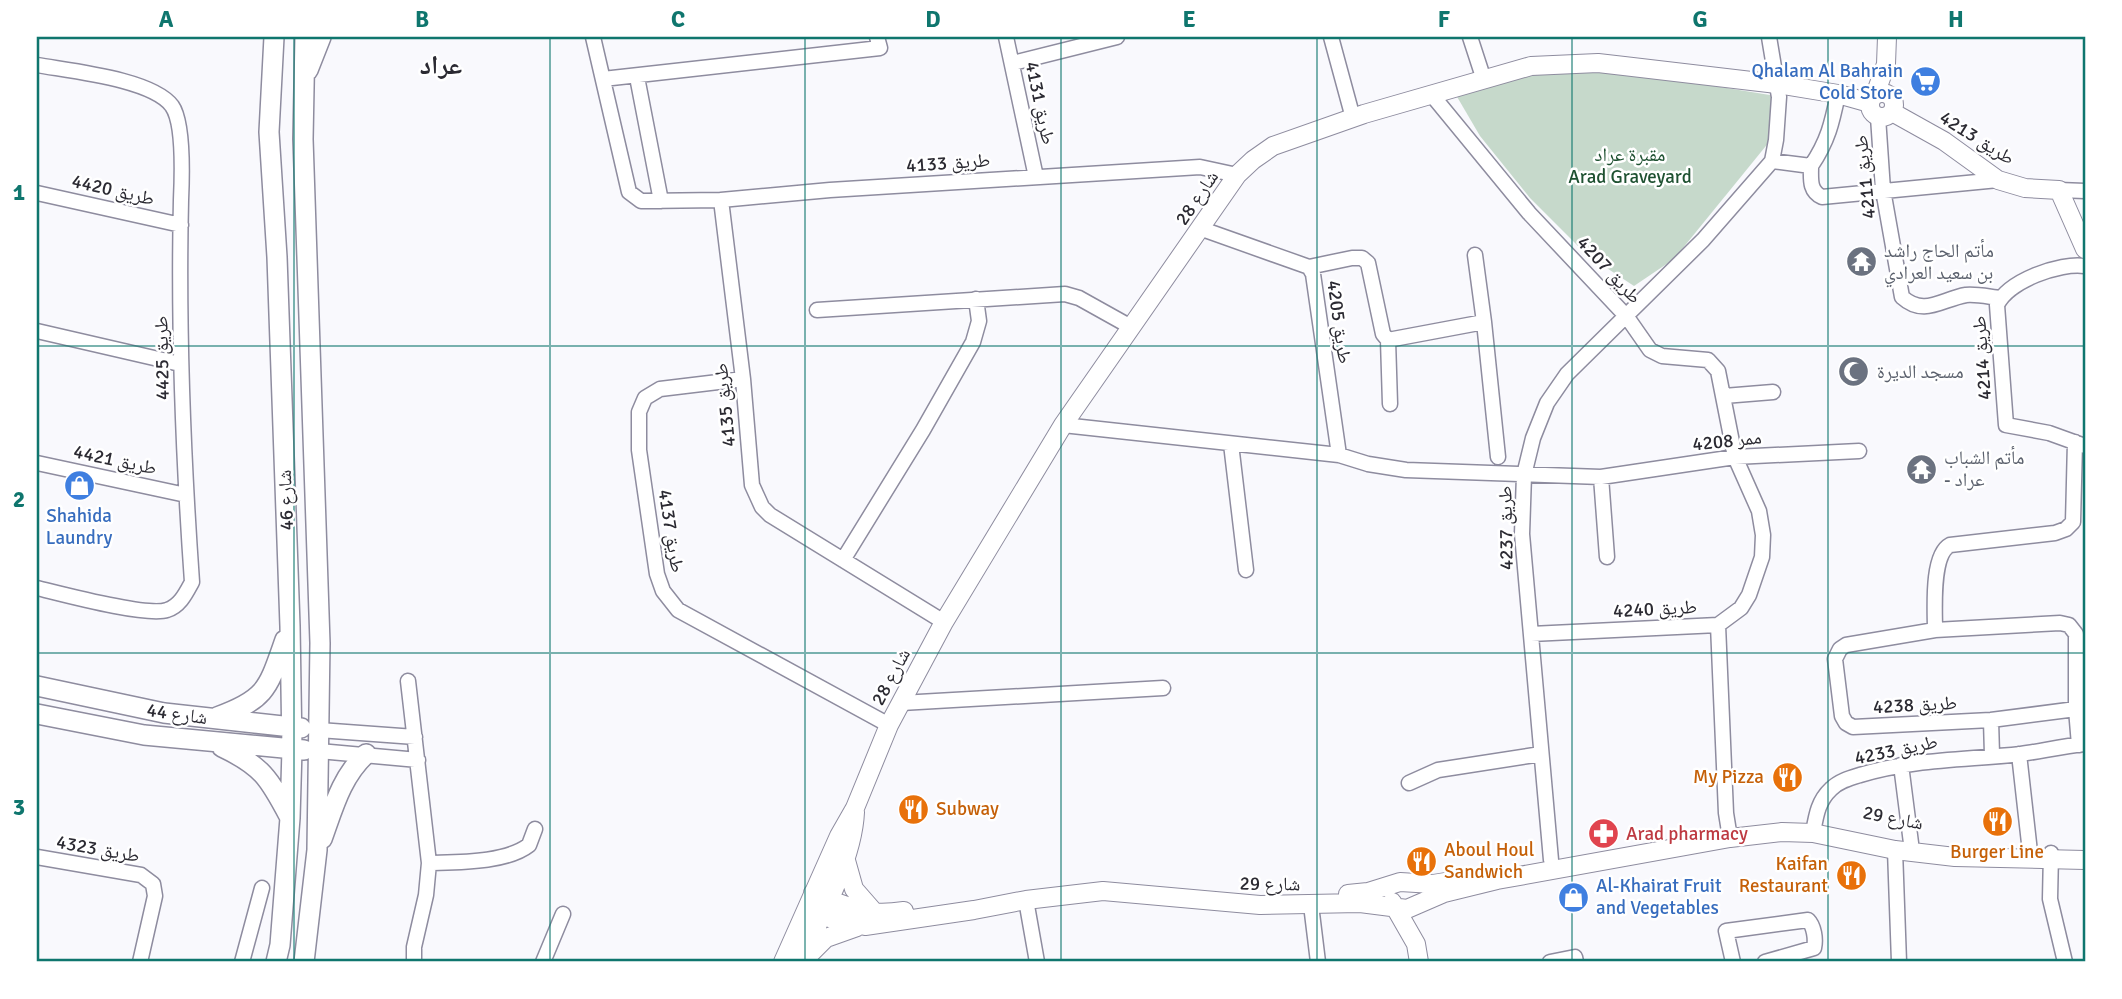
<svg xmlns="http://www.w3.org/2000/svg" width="2122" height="999" viewBox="0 0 2122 999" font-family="Signika,'Noto Naskh Arabic',sans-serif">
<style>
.green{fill:#c6d9cb}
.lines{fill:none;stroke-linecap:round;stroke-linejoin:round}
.minor-casing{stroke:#8e8c9f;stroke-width:17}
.tertiary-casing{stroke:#8e8c9f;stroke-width:20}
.secondary-casing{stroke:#8e8c9f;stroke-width:22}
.minor{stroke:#fff;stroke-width:14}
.tertiary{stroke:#fff;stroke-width:18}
.secondary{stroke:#fff;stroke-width:19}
.grid{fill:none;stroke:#0f766e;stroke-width:2;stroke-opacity:0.55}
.labels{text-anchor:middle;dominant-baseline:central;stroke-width:5;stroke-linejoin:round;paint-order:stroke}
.shop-label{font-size:19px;fill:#366cbe;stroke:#fff;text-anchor:end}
.street-label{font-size:19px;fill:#2b2a32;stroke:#fff}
.park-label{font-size:19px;fill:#1e5131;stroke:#fff}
.worship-label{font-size:19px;fill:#5b616d;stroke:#fff;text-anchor:start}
.food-label{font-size:19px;fill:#c56008;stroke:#fff;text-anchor:end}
.health-label{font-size:19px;fill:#be3a42;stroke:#fff;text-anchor:start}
.district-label{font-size:26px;font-weight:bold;fill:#2b2a32;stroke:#fff}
.neatline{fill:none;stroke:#0f766e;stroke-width:2.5}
.grid-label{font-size:23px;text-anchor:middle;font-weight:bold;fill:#0f766e}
</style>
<rect width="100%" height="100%" fill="#f9f9fd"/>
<!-- green -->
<path class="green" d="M1603,68L1776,96L1774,136L1674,259L1634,286L1587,255L1530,198L1480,136L1456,95L1537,73Z"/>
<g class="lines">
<defs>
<path id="minor" d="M593,37L629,192L641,201L721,200L830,190L1200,167L1237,175
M1006,37L1036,177
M1331,37L1353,118
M1470,37L1484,80
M1013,63L1117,37
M37,65C70,71 152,79 172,106C184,123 182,178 181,200C178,328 183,455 192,582C186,593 180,606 167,610C147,617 62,594 37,588
M637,77L661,201
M603,79L880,48L877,37
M1432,95L1529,213L1627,317L1650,350L1662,356L1708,360L1718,371L1735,457L1759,511L1763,535L1762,557L1749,595L1741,608L1718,625L1531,634
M1878,117L1883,190L1902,297C1924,317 1942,299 1966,295C1977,294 1990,297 2000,298
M1772,161L1811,166C1811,179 1809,191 1822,197L1998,180
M1811,166C1828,141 1832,123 1838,94
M2059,190L2085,191
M37,193L181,225
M721,200L743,379L752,485L762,507L770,515L944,622
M1202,229L1309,267L1313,274L1339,455
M1475,255L1484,322
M2085,266C2060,262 2008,281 1997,305L2006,425L2049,433L2085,446
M1309,267L1352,258H1362L1368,263L1383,334L1388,340L1484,322L1498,457
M817,310L1065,294L1079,298L1131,327
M37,331L180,364
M1388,340L1390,404
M743,379L660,389L645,398L639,412V450L657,574L663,591L678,610L889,725
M1724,396L1773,392
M1063,425L1339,455L1368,464L1406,470L1601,477L1735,457L1859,451
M1231,444L1246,570
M37,463L186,495
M1601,477L1607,557
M843,560L923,430L973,342L979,321L976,299
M1718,625L1726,813L1730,838
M1935,630C1935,610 1931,555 1950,545L2055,533L2066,529L2073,522L2075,442
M408,681L429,863L426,895L414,947V962
M901,703L1163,688
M2076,709L1991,720L1853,727L1846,723L1842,716L1835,659L1840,649L1846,645L1935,630L2060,623L2069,625L2076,634V709L2079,745
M1991,720L1992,755
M319,730L415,737
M319,751L418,760
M2019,754L2030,852
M1901,765L1911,843
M1409,783L1438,770L1541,754
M1813,833C1816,816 1818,801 1831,789C1839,781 1850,778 1860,775C1913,759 1966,760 2021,754C2042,751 2064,746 2085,744
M1895,850L1899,962
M2051,853L2050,899L2065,962
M37,857L141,875L153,884L155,896L140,962
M1551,860L1522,534L1524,475L1533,438L1547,403L1567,374L1703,240L1772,161L1776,140L1779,97L1769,37
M429,863C458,862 506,863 529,845L535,829
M1026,900L1037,962
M1311,905L1318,962
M242,962L262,888
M543,962L563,914
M1550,962L1575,957L1576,962
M1733,962L1726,931L1808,920C1814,926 1816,939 1814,948L1765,962"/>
<path id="tertiary" d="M1870 105a12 12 0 1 1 24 0a12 12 0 1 1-24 0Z
M1875,95L1886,64L1887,37
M1892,112L1944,141L1998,180L2025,188L2059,190L2085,249
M845,857L854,889L875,913
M813,893L815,906L822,915L838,921L865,926L974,910L1026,900L1103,891L1260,905L1360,903L1407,909L1444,893L1497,880L1730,838L1782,832L1813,833L1895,850L1955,857L2085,860
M1348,894L1368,892L1400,882L1433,884L1458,880
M1392,902L1416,944L1419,962
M807,908C823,890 845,908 864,911C878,914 890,913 904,911
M807,957L826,938L857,927
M783,962L839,836L855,808L889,725L944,622L1063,425L1237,175L1253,160L1273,146L1364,114L1531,66L1598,63L1624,66L1777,84L1838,94L1870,103
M799,962C820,920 853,859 855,812"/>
<path id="secondary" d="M274,37L269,132L277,257L290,626L292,749L290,818L280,945L276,962
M308,70L321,37
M37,686L164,713L301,728
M37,714L144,735L304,750
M217,717C267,699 268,688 285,640
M222,747C262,766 269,778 289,816
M322,839C333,809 341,777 366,754
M304,962L317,850L320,643L303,139L305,37"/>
</defs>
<!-- minor casing -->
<use href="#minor" class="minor-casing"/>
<!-- tertiary casing -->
<use href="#tertiary" class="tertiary-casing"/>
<!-- secondary casing -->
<use href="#secondary" class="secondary-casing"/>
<!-- minor -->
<use href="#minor" class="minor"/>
<!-- tertiary -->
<use href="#tertiary" class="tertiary"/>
<!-- secondary -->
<use href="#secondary" class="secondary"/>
</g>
<!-- grid -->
<path class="grid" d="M294,37V962M550,37V962M805,37V962M1061,37V962M1317,37V962M1572,37V962M1828,37V962M37,346H2085M37,653H2085"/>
<!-- icons -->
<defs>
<symbol id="supermarket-disc" viewBox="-11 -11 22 22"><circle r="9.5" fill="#3f7fe0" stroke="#fff"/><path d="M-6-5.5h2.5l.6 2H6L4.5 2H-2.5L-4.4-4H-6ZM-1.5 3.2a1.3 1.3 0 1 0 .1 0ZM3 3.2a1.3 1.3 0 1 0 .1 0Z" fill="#fff"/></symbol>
<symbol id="temple-disc" viewBox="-11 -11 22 22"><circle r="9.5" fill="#6b7280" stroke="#fff"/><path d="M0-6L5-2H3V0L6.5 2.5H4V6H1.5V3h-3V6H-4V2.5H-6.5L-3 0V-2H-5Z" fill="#fff"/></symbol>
<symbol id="mosque-disc" viewBox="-11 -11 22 22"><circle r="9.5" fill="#6b7280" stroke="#fff"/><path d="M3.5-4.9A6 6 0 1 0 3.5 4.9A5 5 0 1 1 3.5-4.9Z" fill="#fff"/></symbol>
<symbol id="shop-disc" viewBox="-11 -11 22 22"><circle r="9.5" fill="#3f7fe0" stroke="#fff"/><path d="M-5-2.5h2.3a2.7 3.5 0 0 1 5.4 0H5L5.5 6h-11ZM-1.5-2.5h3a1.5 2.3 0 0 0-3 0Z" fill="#fff"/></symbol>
<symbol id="restaurant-disc" viewBox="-11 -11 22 22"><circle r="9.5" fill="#e8710a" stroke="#fff"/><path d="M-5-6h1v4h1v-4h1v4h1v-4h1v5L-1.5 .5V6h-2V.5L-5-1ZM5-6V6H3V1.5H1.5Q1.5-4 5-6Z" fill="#fff"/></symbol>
<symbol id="pharmacy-disc" viewBox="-11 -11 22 22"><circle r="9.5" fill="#e0444e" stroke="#fff"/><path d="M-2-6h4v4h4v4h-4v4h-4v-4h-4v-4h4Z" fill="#fff"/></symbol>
</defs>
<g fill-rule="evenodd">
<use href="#supermarket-disc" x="1908" y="64" width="35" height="35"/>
<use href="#temple-disc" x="1844" y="244" width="35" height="35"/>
<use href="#mosque-disc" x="1836" y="354" width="35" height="35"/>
<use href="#temple-disc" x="1904" y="452" width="35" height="35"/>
<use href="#shop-disc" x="62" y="468" width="35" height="35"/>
<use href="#restaurant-disc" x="1770" y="760" width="35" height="35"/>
<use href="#restaurant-disc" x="896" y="792" width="35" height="35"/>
<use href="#restaurant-disc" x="1980" y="804" width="35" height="35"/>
<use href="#pharmacy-disc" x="1586" y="816" width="35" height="35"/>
<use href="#restaurant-disc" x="1404" y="844" width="35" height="35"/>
<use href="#restaurant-disc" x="1834" y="858" width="35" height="35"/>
<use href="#shop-disc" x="1556" y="880" width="35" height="35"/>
</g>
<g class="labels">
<!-- shop labels -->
<g class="shop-label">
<text x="1903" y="71">Qhalam Al Bahrain<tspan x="1903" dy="22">Cold Store</tspan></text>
<text x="79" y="516" text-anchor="middle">Shahida<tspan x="79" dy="22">Laundry</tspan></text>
<text x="1596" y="886" text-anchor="start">Al-Khairat Fruit<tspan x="1596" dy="22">and Vegetables</tspan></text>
</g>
<!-- street labels -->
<g class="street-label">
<text transform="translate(1040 103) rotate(78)">طريق 4131</text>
<text transform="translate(1977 138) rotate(32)">طريق 4213</text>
<text transform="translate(948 163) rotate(-4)">طريق 4133</text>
<text transform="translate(1865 177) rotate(-96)">طريق 4211</text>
<text transform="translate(113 190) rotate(13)">طريق 4420</text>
<text transform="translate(1197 198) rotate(-56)">شارع 28</text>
<text transform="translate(1609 270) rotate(47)">طريق 4207</text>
<text transform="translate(1339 322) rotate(82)">طريق 4205</text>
<text transform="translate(162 358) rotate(-91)">طريق 4425</text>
<text transform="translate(1982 358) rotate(-94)">طريق 4214</text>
<text transform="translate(725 405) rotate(-96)">طريق 4135</text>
<text transform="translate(1727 441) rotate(-6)">ممر 4208</text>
<text transform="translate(115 460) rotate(12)">طريق 4421</text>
<text transform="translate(286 500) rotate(-92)">شارع 46</text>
<text transform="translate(1506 528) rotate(-91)">طريق 4237</text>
<text transform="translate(671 531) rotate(81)">طريق 4137</text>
<text transform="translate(1655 609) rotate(-3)">طريق 4240</text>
<text transform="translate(891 677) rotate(-62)">شارع 28</text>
<text transform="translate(1915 705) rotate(-3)">طريق 4238</text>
<text transform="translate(177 714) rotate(8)">شارع 44</text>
<text transform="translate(1896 750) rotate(-12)">طريق 4233</text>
<text transform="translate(1893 818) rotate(11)">شارع 29</text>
<text transform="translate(98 849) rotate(10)">طريق 4323</text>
<text transform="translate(1270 884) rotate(1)">شارع 29</text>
</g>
<!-- park labels -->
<g class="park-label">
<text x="1630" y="155">مقبرة عراد<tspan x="1630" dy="22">Arad Graveyard</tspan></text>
</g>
<!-- worship labels -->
<g class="worship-label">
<text x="1884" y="251">مأتم الحاج راشد<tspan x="1884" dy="22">بن سعيد العرادي</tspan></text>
<text x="1877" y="372">مسجد الديرة</text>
<text x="1944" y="458">مأتم الشباب<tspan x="1944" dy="22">- عراد</tspan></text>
</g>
<!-- food labels -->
<g class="food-label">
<text x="1764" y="777">My Pizza</text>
<text x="936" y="809" text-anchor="start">Subway</text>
<text x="1444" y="850" text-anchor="start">Aboul Houl<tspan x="1444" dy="22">Sandwich</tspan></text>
<text x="1997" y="852" text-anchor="middle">Burger Line</text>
<text x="1828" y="864">Kaifan<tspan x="1828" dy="22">Restaurant</tspan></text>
</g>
<!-- health labels -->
<g class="health-label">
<text x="1626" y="834">Arad pharmacy</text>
</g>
<!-- district labels -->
<g class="district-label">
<text x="441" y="66">عراد</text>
</g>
</g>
<!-- border -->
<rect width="2122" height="999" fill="none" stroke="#ffffff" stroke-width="77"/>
<rect x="38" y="38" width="2046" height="922" class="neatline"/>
<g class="grid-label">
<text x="166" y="27">A</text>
<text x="422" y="27">B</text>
<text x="678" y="27">C</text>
<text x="933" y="27">D</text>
<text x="1189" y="27">E</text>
<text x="1444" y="27">F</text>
<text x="1700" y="27">G</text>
<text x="1956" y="27">H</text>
<text x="19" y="200">1</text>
<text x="19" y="507">2</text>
<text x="19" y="815">3</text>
</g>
</svg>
